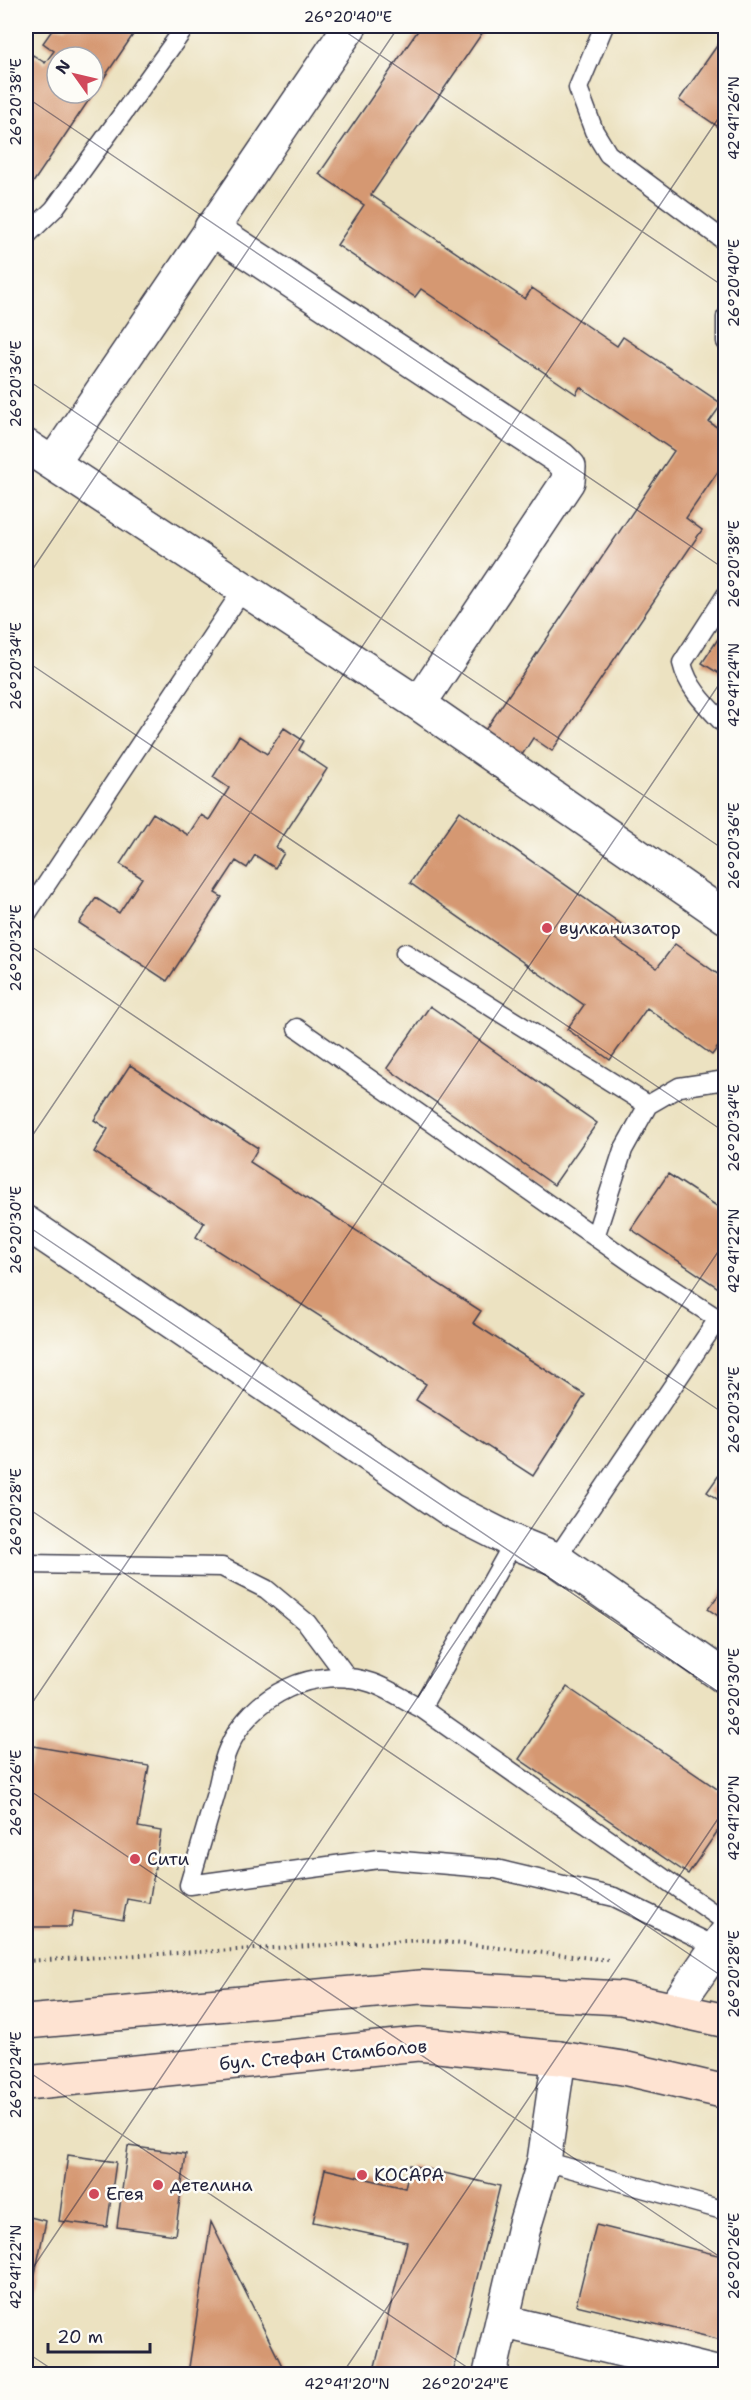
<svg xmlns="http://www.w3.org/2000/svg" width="751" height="2400" viewBox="0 0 751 2400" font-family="'Shantell Sans',sans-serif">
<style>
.building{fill:#d59872;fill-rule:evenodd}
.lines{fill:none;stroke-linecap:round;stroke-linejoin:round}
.lane-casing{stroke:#403f4f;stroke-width:21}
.street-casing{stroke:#403f4f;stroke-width:36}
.secondary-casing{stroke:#403f4f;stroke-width:36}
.path{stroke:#403f4f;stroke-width:4;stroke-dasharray:1.5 4.5;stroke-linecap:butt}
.lane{stroke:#fff;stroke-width:18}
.street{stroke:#fff;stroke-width:33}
.secondary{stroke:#fee3d2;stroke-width:33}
.ticks{fill:none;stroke:#22223b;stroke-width:1.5;stroke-opacity:0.45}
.poi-dot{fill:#d1495b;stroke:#fdfcf7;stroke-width:2}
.labels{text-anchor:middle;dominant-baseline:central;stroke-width:5;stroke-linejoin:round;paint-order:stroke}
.poi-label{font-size:18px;fill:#22223b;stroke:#fdfcf7;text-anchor:start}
.street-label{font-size:18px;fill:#22223b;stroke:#fdfcf7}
.neatline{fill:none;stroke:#22223b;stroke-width:2}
.ticks-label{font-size:15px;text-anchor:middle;fill:#22223b}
</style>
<rect width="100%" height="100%" fill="#fdfcf7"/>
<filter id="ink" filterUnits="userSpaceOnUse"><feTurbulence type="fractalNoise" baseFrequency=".0167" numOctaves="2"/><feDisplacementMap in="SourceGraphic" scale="12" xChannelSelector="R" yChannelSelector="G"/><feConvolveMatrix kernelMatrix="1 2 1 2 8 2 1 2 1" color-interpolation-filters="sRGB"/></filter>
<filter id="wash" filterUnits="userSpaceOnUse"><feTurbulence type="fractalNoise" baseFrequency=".008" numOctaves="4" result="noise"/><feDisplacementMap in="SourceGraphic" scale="24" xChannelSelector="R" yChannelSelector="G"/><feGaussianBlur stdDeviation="1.35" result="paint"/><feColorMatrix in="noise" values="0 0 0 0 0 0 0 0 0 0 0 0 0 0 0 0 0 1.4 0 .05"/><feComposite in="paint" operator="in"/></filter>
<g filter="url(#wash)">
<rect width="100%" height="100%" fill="#ece2c1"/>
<g id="blocks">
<!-- building -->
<path class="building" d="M55,26L65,28L67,26H139L26,193V86L31,78L26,74V67L33,55L45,63L54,51L43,43ZM57,57H93V93H57Z
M421,26H487L371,195L525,299L532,288L617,346L623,337L722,404L709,422L726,433V460L686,518L702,530L552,751L533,738L520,758L483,733L674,451L580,387L576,394L421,289L415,297L337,245L364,205L319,174Z
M726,33V132L679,100Z
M726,627V678L702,663Z
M284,728L304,741L299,750L327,769L276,847L284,853L275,868L255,855L247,868L236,861L215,893L222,897L167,981L79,923L96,898L119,913L142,878L120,864L153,813L188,835L201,815L209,820L229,788L213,777L239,736L267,754Z
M460,811L624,926L615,939L657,968L675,944L726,980V1036L712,1055L647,1008L610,1060L567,1029L584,1005L410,883Z
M430,1006L597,1123L554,1185L387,1068Z
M130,1065L258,1148L250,1162L481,1311L473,1323L585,1395L533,1476L416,1400L426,1384L196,1237L204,1223L94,1152L108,1129L94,1120Z
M668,1174L726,1212V1293L631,1229Z
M726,1465V1505L707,1492Z
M726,1585V1621L708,1609Z
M567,1687L726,1795V1819L688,1874L519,1759Z
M33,1746L149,1766L138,1827L161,1831L149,1903L127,1899L123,1920L74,1911L71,1927H26V1777Z
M128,2146L186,2154L175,2235L117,2227Z
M68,2155L116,2162L107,2227L59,2221Z
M410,2165L500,2186L453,2374H373L407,2242L313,2222L325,2169L405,2188Z
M26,2216L46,2221L27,2312H26Z
M211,2222L286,2374H188Z
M596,2225L726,2257V2341L576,2305Z"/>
</g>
</g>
<g filter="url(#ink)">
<use href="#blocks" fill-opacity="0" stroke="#403f4f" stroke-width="1.5"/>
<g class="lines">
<defs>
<path id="lane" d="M604,26L578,88L594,131L608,154L726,242
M26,236L54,209L186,26
M726,317V342
M726,595L682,663C688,689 708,707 726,726
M26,915L244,588
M405,953L648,1105
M297,1028L635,1265L726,1324
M595,1237L623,1150L648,1105L679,1087L719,1081L726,1085
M514,1542L421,1708L726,1922
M556,1559L718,1319
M26,1564L222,1567L266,1589L307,1623L348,1678
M421,1708C405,1700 389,1689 372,1683C316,1664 251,1694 228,1749C222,1762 220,1778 216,1793C207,1823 198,1854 189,1885L379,1859L496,1869L614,1897L717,1947
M544,2161L726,2211"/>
<path id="street" d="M211,228L560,458L569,467L568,481L419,704
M26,446L419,704L726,917
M53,463L350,26
M26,1223L451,1510L514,1542L556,1559L726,1678
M674,2009L726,1934
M559,2058L544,2161L523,2231L502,2321L720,2374
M490,2374L502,2321"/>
<path id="secondary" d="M26,2022L420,1987L621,1998L726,2021
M26,2083L418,2044L559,2058L623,2068L726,2092"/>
</defs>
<!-- lane casing -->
<use href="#lane" class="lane-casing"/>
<!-- street casing -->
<use href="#street" class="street-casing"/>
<!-- secondary casing -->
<use href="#secondary" class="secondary-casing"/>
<!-- path -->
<path class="path" d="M26,1961L426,1940L609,1960"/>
<!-- lane -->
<use href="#lane" class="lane"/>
<!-- street -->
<use href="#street" class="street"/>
<!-- secondary -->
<use href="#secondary" class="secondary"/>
</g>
</g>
<!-- ticks -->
<path class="ticks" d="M337,26L726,288M26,97L726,570M26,379L726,851M26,579L399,26M26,661L726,1133M26,943L726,1415M26,1145L726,107M26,1225L726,1697M26,1507L726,1979M26,1712L726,674M26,1788L726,2261M26,2070L477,2374M26,2278L726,1240M26,2352L59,2374M342,2374L726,1807M724,2374L726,2373"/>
<!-- markers -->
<g class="poi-dot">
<circle cx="547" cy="928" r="6"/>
<circle cx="135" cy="1859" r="6"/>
<circle cx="362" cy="2175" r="6"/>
<circle cx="158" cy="2185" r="6"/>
<circle cx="94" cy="2194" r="6"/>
</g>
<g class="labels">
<!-- poi labels -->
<g class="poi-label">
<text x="559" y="928">вулканизатор</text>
<text x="147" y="1859">Сити</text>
<text x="374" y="2175">КОСАРА</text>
<text x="170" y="2185">детелина</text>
<text x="106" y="2194">Егея</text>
</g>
<!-- street labels -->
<g class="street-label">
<text transform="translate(323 2055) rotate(-5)">бул. Стефан Стамболов</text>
</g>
</g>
<!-- margin -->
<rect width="751" height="2400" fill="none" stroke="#fdfcf7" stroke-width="66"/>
<!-- north arrow -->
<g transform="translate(75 75) rotate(304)"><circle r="28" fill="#fdfcf7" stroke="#a5a5ac" stroke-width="1.5"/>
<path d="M0-4.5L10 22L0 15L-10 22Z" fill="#d1495b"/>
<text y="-9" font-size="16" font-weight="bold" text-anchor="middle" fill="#22223b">N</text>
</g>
<!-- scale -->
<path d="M48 2343v9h102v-9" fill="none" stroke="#22223b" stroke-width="3"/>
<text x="57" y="2343" font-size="18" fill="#22223b" stroke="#fdfcf7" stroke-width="4.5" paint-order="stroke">20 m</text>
<rect x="33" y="33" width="685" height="2334" class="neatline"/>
<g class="ticks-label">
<text x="348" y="22">26°20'40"E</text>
<text transform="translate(16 102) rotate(-90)" y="5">26°20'38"E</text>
<text transform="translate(734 118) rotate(-90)" y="5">42°41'26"N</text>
<text transform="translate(734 283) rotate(-90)" y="5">26°20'40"E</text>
<text transform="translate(16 384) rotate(-90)" y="5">26°20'36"E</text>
<text transform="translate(734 564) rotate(-90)" y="5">26°20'38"E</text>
<text transform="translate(16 666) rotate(-90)" y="5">26°20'34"E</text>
<text transform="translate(734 685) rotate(-90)" y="5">42°41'24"N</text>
<text transform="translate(734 846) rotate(-90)" y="5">26°20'36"E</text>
<text transform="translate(16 948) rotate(-90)" y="5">26°20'32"E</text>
<text transform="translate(734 1128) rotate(-90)" y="5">26°20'34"E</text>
<text transform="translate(16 1230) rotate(-90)" y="5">26°20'30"E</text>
<text transform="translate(734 1251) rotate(-90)" y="5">42°41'22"N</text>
<text transform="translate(734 1410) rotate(-90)" y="5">26°20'32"E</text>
<text transform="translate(16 1512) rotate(-90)" y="5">26°20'28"E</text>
<text transform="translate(734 1692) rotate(-90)" y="5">26°20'30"E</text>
<text transform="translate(16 1793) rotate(-90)" y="5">26°20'26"E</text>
<text transform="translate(734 1818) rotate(-90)" y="5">42°41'20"N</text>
<text transform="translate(734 1974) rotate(-90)" y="5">26°20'28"E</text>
<text transform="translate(16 2075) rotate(-90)" y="5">26°20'24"E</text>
<text transform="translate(734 2256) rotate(-90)" y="5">26°20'26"E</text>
<text transform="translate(16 2267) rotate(-90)" y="5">42°41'22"N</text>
<text x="347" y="2389">42°41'20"N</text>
<text x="465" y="2389">26°20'24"E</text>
</g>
</svg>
